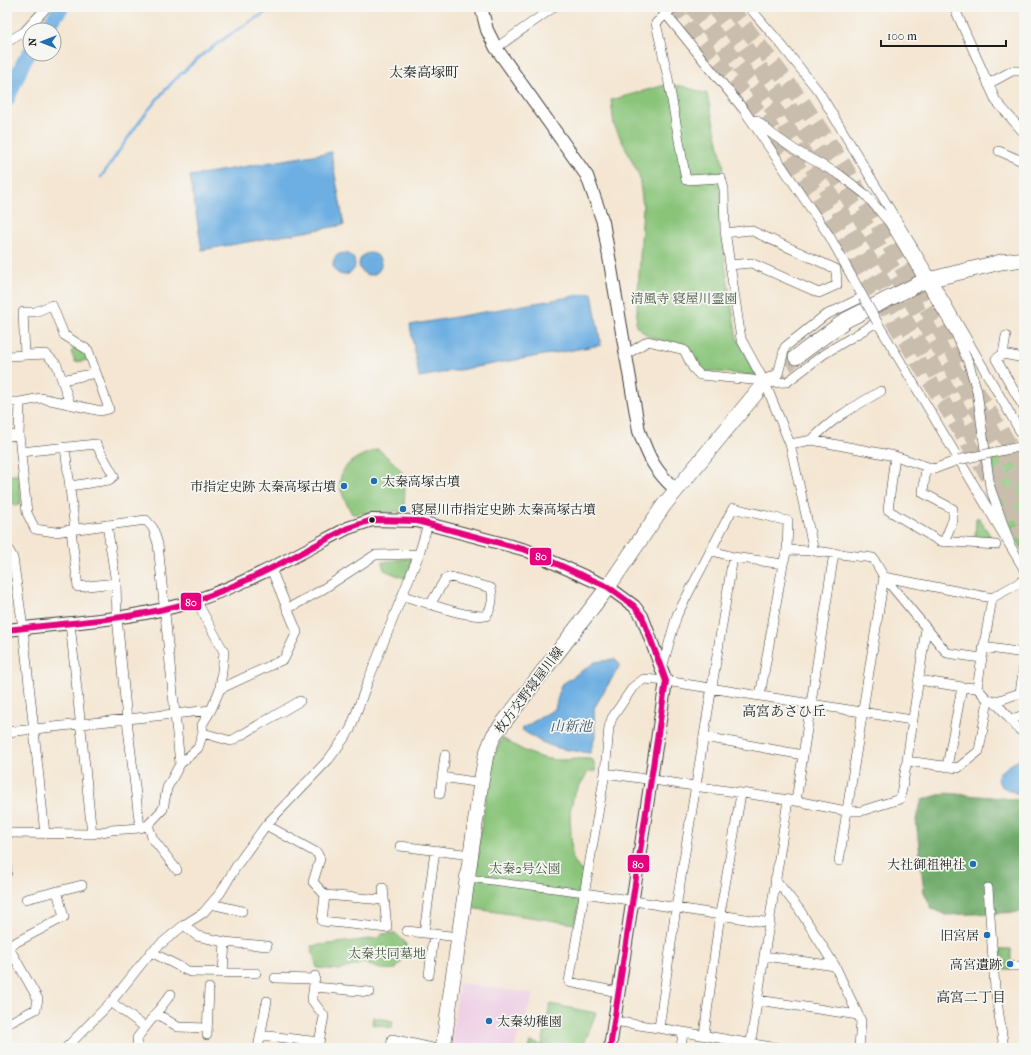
<svg xmlns="http://www.w3.org/2000/svg" width="1031" height="1055" viewBox="0 0 1031 1055" font-family="'IM FELL French Canon','Noto Serif JP',serif">
<style>
.built{fill:#efd0e5}
.green{fill:#89c479;stroke:#52704a}
.forest{fill:#6eaa69;stroke:#456342}
.water{fill:#6dafe2;stroke:#44667f}
.lines{fill:none;stroke-linecap:round;stroke-linejoin:round}
.stream{stroke:#6dafe2;stroke-width:2.5}
.river{stroke:#6dafe2;stroke-width:15}
.primary-tunnel{stroke:#c9beae;stroke-width:15;stroke-dasharray:15 8;stroke-linecap:butt}
.trunk-tunnel{stroke:#c9beae;stroke-width:16;stroke-dasharray:16 8;stroke-linecap:butt}
.motorway-tunnel{stroke:#c9beae;stroke-width:17;stroke-dasharray:17 8;stroke-linecap:butt}
.pedestrian-casing{stroke:#3c3a37;stroke-width:8}
.minor-casing{stroke:#3c3a37;stroke-width:10}
.tertiary-casing{stroke:#3c3a37;stroke-width:14}
.primary-casing{stroke:#3c3a37;stroke-width:16}
.pedestrian{stroke:#fff;stroke-width:7}
.minor{stroke:#fff;stroke-width:9}
.tertiary{stroke:#fff;stroke-width:12}
.primary{stroke:#fff;stroke-width:15}
.minor-bridge-casing{stroke:#3c3a37;stroke-width:10;stroke-linecap:butt}
.minor-bridge{stroke:#fff;stroke-width:9}
.bus-1-casing{stroke:#f6f6f2;stroke-width:9}
.bus-1{stroke:#e5007d;stroke-width:6}
.poi-dot{fill:#1f6fb2;stroke:#f6f6f2;stroke-width:1.5}
.bus-dot{fill:#1c1c1c;stroke:#f6f6f2;stroke-width:1.5}
.labels{text-anchor:middle;dominant-baseline:central;stroke-width:3.5;stroke-linejoin:round;paint-order:stroke}
.park-label{font-size:13px;fill:#42573d;stroke:#f6f6f2}
.poi-label{font-size:13px;fill:#1c1c1c;stroke:#f6f6f2;text-anchor:end}
.street-label{font-size:13px;fill:#1c1c1c;stroke:#f6f6f2}
.neighbourhood-label{font-size:14px;fill:#1c1c1c;stroke:#f6f6f2}
.water-label{font-size:14px;font-style:italic;fill:#3c576b;stroke:#f6f6f2}
.line-badge{stroke:#f6f6f2;stroke-width:1.5}
.badge-label{font-size:11px;text-anchor:middle;font-weight:bold;fill:#fff}
</style>
<rect width="100%" height="100%" fill="#f6f6f2"/>
<filter id="ink" filterUnits="userSpaceOnUse"><feTurbulence type="fractalNoise" baseFrequency=".025" numOctaves="2"/><feDisplacementMap in="SourceGraphic" scale="8" xChannelSelector="R" yChannelSelector="G"/><feConvolveMatrix kernelMatrix="1 2 1 2 8 2 1 2 1" color-interpolation-filters="sRGB"/></filter>
<filter id="wash" filterUnits="userSpaceOnUse"><feTurbulence type="fractalNoise" baseFrequency=".012" numOctaves="4" result="noise"/><feDisplacementMap in="SourceGraphic" scale="16" xChannelSelector="R" yChannelSelector="G"/><feGaussianBlur stdDeviation="0.9" result="paint"/><feColorMatrix in="noise" values="0 0 0 0 0 0 0 0 0 0 0 0 0 0 0 0 0 1.4 0 .05"/><feComposite in="paint" operator="in"/></filter>
<g filter="url(#wash)">
<rect width="100%" height="100%" fill="#f4e6d2"/>
<!-- built -->
<path class="built" d="M459,983L534,994L514,1048H450Z"/>
<!-- green -->
<path class="green" d="M665,85L682,86L707,94L724,168L719,174L725,264L737,338L757,376L699,370L685,348L649,337L636,326L643,207L639,175L614,125L611,100Z
M75,347L88,355L89,360L75,362L71,352Z
M378,449C406,473 406,470 404,508L402,511L352,514C348,506 341,494 340,485C339,462 362,455 378,449Z
M1021,451H1024V475L1021,469L1011,474L1016,485L1024,481V557C1019,540 1011,527 1004,511C997,494 993,476 992,457Z
M18,474L21,502L19,505H13L8,476Z
M976,518H979L993,540L975,539Z
M412,558L406,579L384,570L382,562Z
M502,738C523,750 536,760 562,760C572,760 583,757 593,760L596,771L588,772L574,795L570,811L572,858L580,870L586,871L575,924L470,908L488,780L494,755Z
M395,933L405,942L408,951L396,969C384,971 375,968 364,963L340,970L317,968L311,946L379,938L381,934Z
M996,949H1011V969H997V963L1000,967L1006,960Z
M550,1004L596,1013L583,1047L574,1045L572,1048H528L530,1042L542,1045Z
M373,1017L393,1021L392,1028L372,1024Z"/>
<!-- forest -->
<path class="forest" d="M945,793L1013,799L1024,802V912L946,915L932,909L924,892L916,819L922,800Z"/>
<!-- water -->
<path class="water" d="M331,152L344,225L202,250L190,176Z
M359 264a11 11 0 1 1 22 0a11 11 0 1 1-22 0Z
M333 264a11 11 0 1 1 22 0a11 11 0 1 1-22 0Z
M592,293L601,345L419,377L410,325Z
M615,659L620,665L594,708L595,737L590,753C559,749 547,748 521,729L555,709L561,685L595,662Z
M1024,756V797L1001,786L997,779L1000,772Z"/>
<g class="lines">
<!-- stream -->
<path class="stream" d="M101,177C126,142 150,102 183,72C210,46 242,26 275,7"/>
<!-- river -->
<path class="river" d="M45,30L62,7
M7,100L23,63L30,52"/>
</g>
</g>
<g filter="url(#ink)">
<g class="lines">
<!-- primary-tunnel -->
<path class="primary-tunnel" d="M770,381L796,357"/>
<!-- trunk-tunnel -->
<path class="trunk-tunnel" d="M671,7L767,122L816,194L1024,535
M730,7L801,100L845,167L904,271L1024,469"/>
<!-- motorway-tunnel -->
<path class="motorway-tunnel" d="M693,7L779,116L826,188L1024,520
M715,7L789,108L838,180L1024,486"/>
<defs>
<path id="pedestrian" d="M468,878L585,893"/>
<path id="minor" d="M660,7L744,110L830,237L863,297L824,316L785,347L778,374L768,378L765,383L790,444L814,551L873,558L884,577L992,598L1024,580
M749,7L780,43L819,92L932,279L1024,438
M954,7L996,101L1024,133
M7,42L24,32L47,7
M496,48L554,7
M988,84L1012,71H1024
M756,120L772,134L795,150L840,175L865,194L889,222L956,334L969,364L977,391L990,487L1010,544
M999,151L1024,162
M725,233L750,230L836,269L837,285L819,293L751,263L730,265
M1006,336L1003,354L996,359L1024,408
M1003,354L1024,358
M8,356L46,354L57,365L70,404
M624,356L648,341L684,350L693,368L700,375L753,380L765,383L741,339L725,231L724,189L721,178L686,180L668,78L656,23L674,7
M62,380L96,373
M765,383L787,382L824,354L877,322L1024,569
M7,402H20L19,435L27,513L35,529L55,532L146,520L153,528L158,544L180,764
M20,402L41,398L101,411L109,409L88,350L64,335L52,305L35,312H23L25,354
M7,436L19,435
M812,440C831,419 857,405 881,391
M790,444L812,440L895,456L934,469L958,460
M65,447L75,530
M21,452L96,444L114,476L109,480L70,486
M895,456L888,510L939,541L996,545
M926,467L923,493L953,509V520L944,542
M107,525L116,583L117,617L127,720L140,828
M71,530L78,587L116,583
M7,547L13,558L23,628L45,834
M710,550L733,557
M884,577L947,653L981,658
M403,596C430,603 458,616 486,616C492,607 494,599 491,588L451,577L445,579L430,605
M287,609L320,591L375,555L419,554
M70,623L92,834
M983,647L1024,653
M662,668L677,615L733,508L788,521L787,550
M919,680L962,687L977,688
M220,689L284,659L297,632L271,569
M760,696L783,564
M990,700C1005,707 1012,727 1024,733
M994,702L1020,693L1024,665
M1012,719L1024,715
M7,732L211,710
M203,733L231,741L300,701
M705,737L803,755
M907,761L926,628
M947,767L962,687
M605,773L796,801L846,811H861L900,799L907,761L958,768L979,751L988,700L977,688L992,598
M442,777L481,783
M440,794L445,755
M796,801L834,553
M148,825L153,839L177,870
M266,825L317,853L320,859L313,882L325,895L383,900
M7,833L92,834L111,830L140,828L148,825L163,809L167,788L180,764L198,748L203,733L202,725L211,710L220,689L224,652L196,600
M400,846L471,855
M839,861L884,577
M7,864V873
M775,879L799,909L835,966L861,1021L859,1048
M988,888L995,988L1004,1048
M585,893L770,923
M325,895L322,921L387,928L383,888
M26,899L82,885
M211,904L242,911
M184,925L197,936L225,942L267,946
M407,931L459,937
M424,933L435,851
M7,947L64,917L57,891
M151,952L190,972L256,973
M765,956L835,966
M1012,966H1024
M223,972L225,942
M429,975L434,934
M315,976L312,1000L324,1016L318,1048
M275,978L315,979
M314,987L370,992
M618,992L569,982L605,773L609,727L612,718L633,687L644,679L666,681L912,720
M758,1000L858,1015
M111,1002L145,1027
M156,1013L178,1027L207,1028
M614,1021L683,1032L681,1048
M7,1024L36,1009L38,999L8,946
M659,1028L676,908L733,557L783,564L787,550L814,551
M683,1032L778,1048
M207,1035L209,988
M260,1035L319,1042
M704,1035L720,914L741,794
M66,1048L111,1002L151,952L184,925L203,913L221,892L237,865L266,825L329,759L350,730L368,681L419,554L428,524
M138,1048L137,1038L171,994
M258,1048L267,1001
M391,1048L392,1039L432,1048
M750,1048L788,800
M1022,1048L1024,1046"/>
<path id="tertiary" d="M481,7L487,30L496,48L587,176L603,222L639,431C649,458 654,470 676,490
M7,630C70,622 136,620 197,600C250,582 298,554 348,528L372,520L417,521L526,550L608,587L634,606L642,616L666,681L610,1048"/>
<path id="primary" d="M796,357L846,320L924,281L1001,262L1024,259
M443,1048L481,783L486,755L494,735L608,587L664,505L757,392"/>
</defs>
<!-- pedestrian casing -->
<use href="#pedestrian" class="pedestrian-casing"/>
<!-- minor casing -->
<use href="#minor" class="minor-casing"/>
<!-- tertiary casing -->
<use href="#tertiary" class="tertiary-casing"/>
<!-- primary casing -->
<use href="#primary" class="primary-casing"/>
<!-- pedestrian -->
<use href="#pedestrian" class="pedestrian"/>
<!-- minor -->
<use href="#minor" class="minor"/>
<!-- tertiary -->
<use href="#tertiary" class="tertiary"/>
<!-- primary -->
<use href="#primary" class="primary"/>
<defs>
<path id="minor-bridge" d="M863,297L877,322
M958,460L1024,446"/>
</defs>
<!-- minor-bridge casing -->
<use href="#minor-bridge" class="minor-bridge-casing"/>
<!-- minor-bridge -->
<use href="#minor-bridge" class="minor-bridge"/>
<defs>
<path id="bus-1" d="M7,630C70,622 136,620 197,600C250,582 298,554 348,528L372,520L417,521L526,550L608,587L634,606L642,616L666,681L610,1048"/>
</defs>
<!-- bus-1 casing -->
<use href="#bus-1" class="bus-1-casing"/>
<!-- bus-1 -->
<use href="#bus-1" class="bus-1"/>
</g>
</g>
<!-- markers -->
<g class="poi-dot">
<circle cx="374" cy="481" r="4"/>
<circle cx="344" cy="486" r="4"/>
<circle cx="403" cy="509" r="4"/>
<circle cx="973" cy="864" r="4"/>
<circle cx="987" cy="935" r="4"/>
<circle cx="1010" cy="964" r="4"/>
<circle cx="489" cy="1021" r="4"/>
</g>
<circle class="bus-dot" cx="372" cy="520" r="3.5"/>
<g class="labels">
<!-- park labels -->
<g class="park-label">
<text x="684" y="298">清風寺 寝屋川霊園</text>
<text x="525" y="868">太秦2号公園</text>
<text x="387" y="953">太秦共同墓地</text>
</g>
<!-- poi labels -->
<g class="poi-label">
<text x="382" y="481" text-anchor="start">太秦高塚古墳</text>
<text x="336" y="486">市指定史跡 太秦高塚古墳</text>
<text x="411" y="509" text-anchor="start">寝屋川市指定史跡 太秦高塚古墳</text>
<text x="965" y="864">大社御祖神社</text>
<text x="979" y="935">旧宮居</text>
<text x="1002" y="964">高宮遺跡</text>
<text x="497" y="1021" text-anchor="start">太秦幼稚園</text>
</g>
<!-- street labels -->
<g class="street-label">
<text transform="translate(529 690) rotate(-53)">枚方交野寝屋川線</text>
</g>
<!-- neighbourhood labels -->
<g class="neighbourhood-label">
<text x="424" y="72">太秦高塚町</text>
<text x="784" y="711">高宮あさひ丘</text>
<text x="971" y="997">高宮二丁目</text>
</g>
<!-- water labels -->
<g class="water-label">
<text x="571" y="726">山新池</text>
</g>
</g>
<g class="line-badge">
<rect x="529" y="547" width="23" height="19" rx="4" fill="#e5007d"/>
<rect x="180" y="592" width="22" height="19" rx="4" fill="#e5007d"/>
<rect x="627" y="854" width="23" height="19" rx="4" fill="#e5007d"/>
</g>
<g class="badge-label">
<text x="541" y="560">80</text>
<text x="191" y="606">80</text>
<text x="638" y="868">80</text>
</g>
<!-- margin -->
<rect width="1031" height="1055" fill="none" stroke="#f6f6f2" stroke-width="24"/>
<!-- north arrow -->
<g transform="translate(42 42) rotate(270)"><circle r="19" fill="#f6f6f2" stroke="#9f9f9c"/>
<path d="M0-3L7 15L0 10L-7 15Z" fill="#1f6fb2"/>
<text y="-6" font-size="11" font-weight="bold" text-anchor="middle" fill="#1c1c1c">N</text>
</g>
<!-- scale -->
<path d="M881 40v6h125v-6" fill="none" stroke="#1c1c1c" stroke-width="2"/>
<text x="887" y="40" font-size="12" fill="#1c1c1c" stroke="#f6f6f2" stroke-width="3" paint-order="stroke">100 m</text>
</svg>
